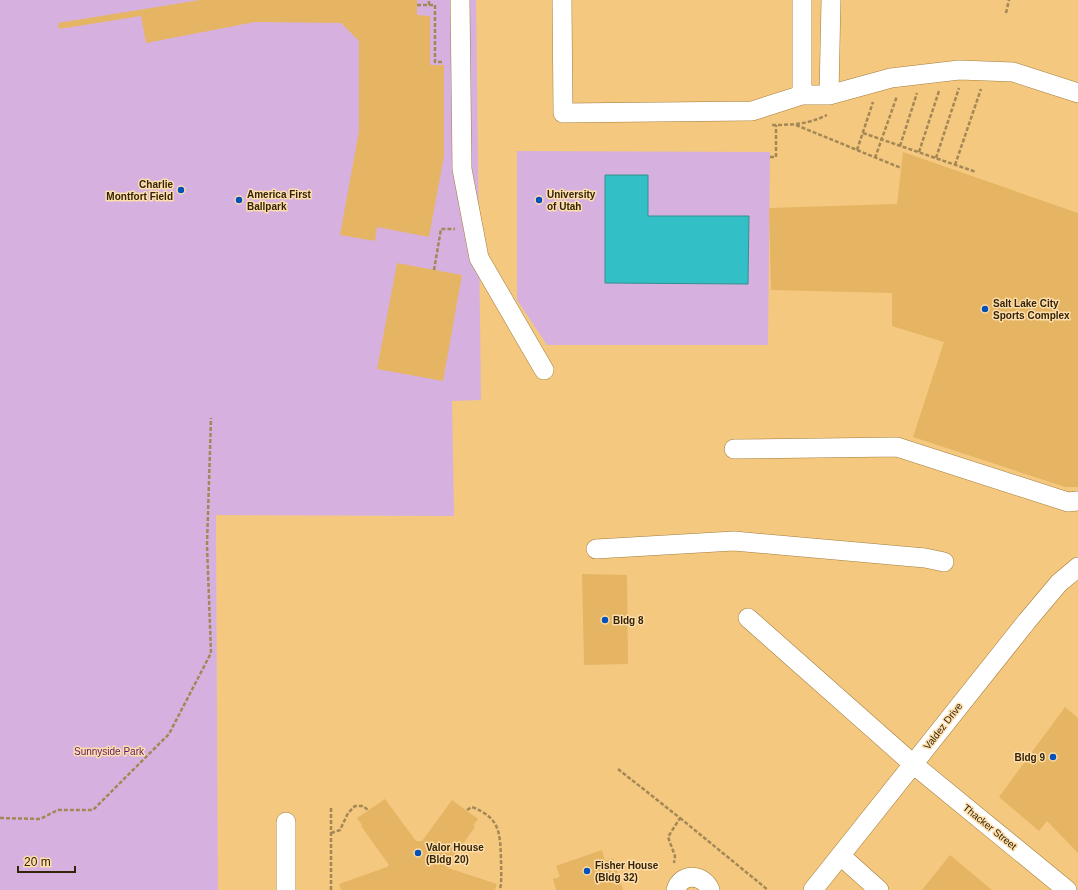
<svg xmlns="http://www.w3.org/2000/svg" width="1078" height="890" viewBox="0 0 1078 890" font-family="Helvetica,sans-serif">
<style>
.built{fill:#f4c87f}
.green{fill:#d6b1e0}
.water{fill:#32bfc5;stroke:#32908c}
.building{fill:#e5b563}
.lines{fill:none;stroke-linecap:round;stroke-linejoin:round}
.minor-casing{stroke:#a27d3d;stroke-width:20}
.path{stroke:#a48756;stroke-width:2.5;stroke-dasharray:4 2;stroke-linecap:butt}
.minor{stroke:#fff;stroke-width:19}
.poi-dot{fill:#0051ba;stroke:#fedeab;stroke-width:1.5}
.labels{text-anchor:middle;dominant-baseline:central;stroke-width:3;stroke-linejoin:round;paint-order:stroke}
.poi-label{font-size:10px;font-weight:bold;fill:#332408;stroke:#fedeab;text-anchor:start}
.street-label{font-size:10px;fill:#332408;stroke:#fedeab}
.park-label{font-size:10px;fill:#5b186c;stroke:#fedeab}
</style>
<rect width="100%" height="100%" fill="#f7cf8e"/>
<!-- built -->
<path class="built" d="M0,0H1078V890H218L216,515L454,516Z"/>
<!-- green -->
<path class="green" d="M0,0H476L481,400L452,401L454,516L216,515L218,890H0Z
M517,151L770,152L768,345H547L517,300Z"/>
<!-- water -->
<path class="water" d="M605,175H648V216H749L748,284L605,283Z"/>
<!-- building -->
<path class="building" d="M200,0H417V15L430,16V65H444V156L429,237L377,227L375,241L340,235L359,131V41L341,23L255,22L146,43L141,16L59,29L58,23Z
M903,152L1078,213V487H1065L913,437L944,342L892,326V293L771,290L769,208L897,204Z
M397,263L462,275L443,381L377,369Z
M582,574L627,575L628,664L584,665Z
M1065,707L1078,718V853L1047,821L1039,831L999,797Z
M385,799L416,841H422L452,800L478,819L473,826L475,827L447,866L448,868L497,884L495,890H341L339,884L387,867L389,865L361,826L362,825L357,818Z
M602,850L605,861L613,858L623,890H556L553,879L560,877L556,866Z
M950,855L992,890H922Z"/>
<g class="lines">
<defs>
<path id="minor" d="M460,0L462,169L479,258L544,370
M562,0L563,113L752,111L802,95H829L891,78L959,70L1013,72L1078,93
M802,95V0
M829,95L831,0
M734,449L897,447L1068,502L1078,501
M596,549L734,541L925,558L944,562
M748,618L913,764L1067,890
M841,856L879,890
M286,890V822
M676,890C681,872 704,874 710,890
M813,890L1027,621L1059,583L1078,567"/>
</defs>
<!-- minor casing -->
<use href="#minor" class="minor-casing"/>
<!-- path -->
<path class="path" d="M417,5H429V0
M429,5H435V62H443
M1006,13L1009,0
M772,125C792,125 809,124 827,115
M796,125L901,168
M863,133L976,172
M900,146L917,93
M857,150L873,102
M919,152L939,91
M770,157H776V125
M875,158L897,96
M936,158L959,88
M955,165L981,89
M434,270L441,229H455
M618,769L680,818L668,837L675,856L674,863
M331,808V890
M467,810L472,807C500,818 500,832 501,859C501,869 502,880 500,890
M0,818L40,819L58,810H93L169,734L211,653L207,545L211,418
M680,818L768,890
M331,833L340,830L348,813L355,806H363L368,810"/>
<!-- minor -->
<use href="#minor" class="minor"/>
</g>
<!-- markers -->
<g class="poi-dot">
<circle cx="181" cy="190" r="4"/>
<circle cx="239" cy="200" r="4"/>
<circle cx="539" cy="200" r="4"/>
<circle cx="985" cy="309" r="4"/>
<circle cx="605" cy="620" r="4"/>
<circle cx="1053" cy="757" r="4"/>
<circle cx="418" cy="853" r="4"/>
<circle cx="587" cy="871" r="4"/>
</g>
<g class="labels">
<!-- poi labels -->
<g class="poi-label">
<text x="173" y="184" text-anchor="end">Charlie<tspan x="173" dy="12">Montfort Field</tspan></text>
<text x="247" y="194">America First<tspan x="247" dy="12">Ballpark</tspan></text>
<text x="547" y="194">University<tspan x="547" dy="12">of Utah</tspan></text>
<text x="993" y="303">Salt Lake City<tspan x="993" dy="12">Sports Complex</tspan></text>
<text x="613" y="620">Bldg 8</text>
<text x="1045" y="757" text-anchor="end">Bldg 9</text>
<text x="426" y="847">Valor House<tspan x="426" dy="12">(Bldg 20)</tspan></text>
<text x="595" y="865">Fisher House<tspan x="595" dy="12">(Bldg 32)</tspan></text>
</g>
<!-- street labels -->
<g class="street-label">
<text transform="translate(943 726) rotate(-52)">Valdez Drive</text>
<text transform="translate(990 827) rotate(39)">Thacker Street</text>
</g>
<!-- park labels -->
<g class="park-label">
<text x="109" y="751">Sunnyside Park</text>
</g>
</g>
<!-- scale -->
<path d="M18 866v6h57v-6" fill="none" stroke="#332408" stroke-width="2"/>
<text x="24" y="866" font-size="12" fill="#332408" stroke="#fedeab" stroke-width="3" paint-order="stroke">20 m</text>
</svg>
